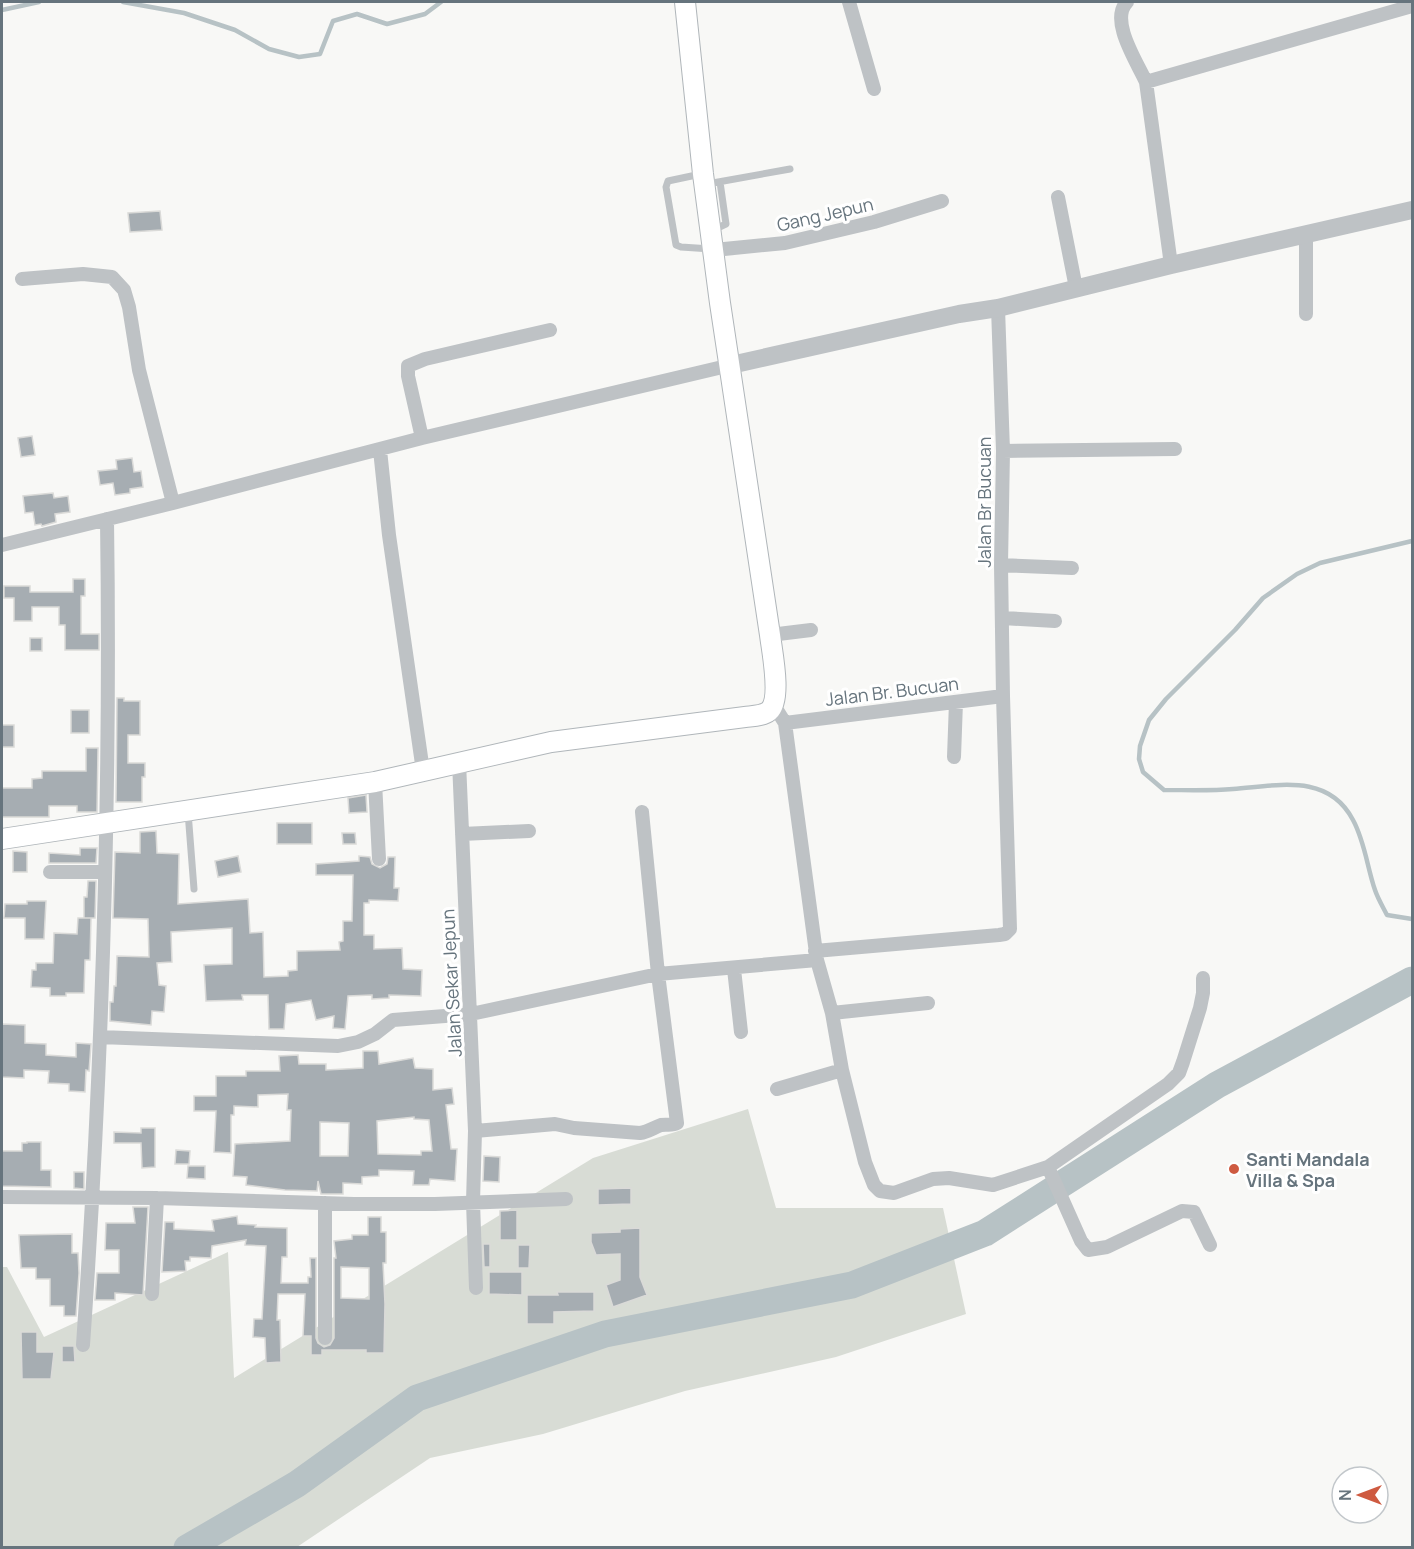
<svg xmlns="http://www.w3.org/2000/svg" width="1414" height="1549" viewBox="0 0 1414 1549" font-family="Manrope,sans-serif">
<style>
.green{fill:#d8dcd5}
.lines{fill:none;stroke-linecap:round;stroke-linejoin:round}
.stream{stroke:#b7c2c5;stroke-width:4.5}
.river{stroke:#b7c2c5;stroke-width:27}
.building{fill:#a6adb2;stroke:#dadad8;stroke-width:1.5;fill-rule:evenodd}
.secondary-casing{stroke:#b0b6ba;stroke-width:22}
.service{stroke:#bec2c5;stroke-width:7}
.minor{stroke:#bec2c5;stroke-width:14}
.tertiary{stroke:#bec2c5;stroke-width:18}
.secondary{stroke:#fff;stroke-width:20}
.poi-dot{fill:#ce5a40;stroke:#fff;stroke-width:2}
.labels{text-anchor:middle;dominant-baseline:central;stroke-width:6;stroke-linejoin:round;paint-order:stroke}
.street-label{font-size:18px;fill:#66747d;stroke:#fff}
.poi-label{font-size:18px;font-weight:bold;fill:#66747d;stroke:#fff;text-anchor:start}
</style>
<rect width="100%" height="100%" fill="#f8f8f6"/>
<!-- green -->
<path class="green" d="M748,1109L776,1208H943L966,1314L836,1357L685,1391L543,1434L430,1458L297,1547L2,1548V1267H7L44,1337L228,1252L234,1378L593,1158Z"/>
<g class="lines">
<!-- stream -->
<path class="stream" d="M123,2L184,13L235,30L269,49L299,57L320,54L333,21L357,14L387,24L425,14L441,2
M2,10L39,2
M1412,541L1320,563L1297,574L1263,598L1235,630L1166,699L1149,720L1140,746L1139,759L1143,772L1164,790C1187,790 1210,791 1233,789C1276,786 1328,772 1353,820C1365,842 1367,867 1375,890C1378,899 1383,907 1387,915L1412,919"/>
<!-- river -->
<path class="river" d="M187,1548L297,1484L417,1398L605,1334L852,1285L985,1233L1217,1085L1412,980"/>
</g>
<!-- building -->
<path class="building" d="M160,211L162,230L130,232L128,213Z
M32,436L35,455L21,457L18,438Z
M132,458L134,472L141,471L143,487L130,489V493L115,495L113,483L100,485L98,471L117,469L116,460Z
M53,493L54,498L68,496L70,512L55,514L56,522L42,526L41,524L35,525L33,512L25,513L23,496Z
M73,579H85V596H81V634H99V650H65V625H59V607H32V621H14V598H4V586H30V592H73Z
M30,638H42V651H30Z
M117,698H124V701H140V735H128V763H145V777H142V802H116Z
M71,710H89V733H71Z
M2,725H14V747H2Z
M86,748H98L97,812H77V806H49V817H2V788H32V779L42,778V771H86Z
M366,795L367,812L349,813L348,798Z
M277,823H312V844H277Z
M156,831L157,853L179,854L178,904L248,899L250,933L263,932L264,977L288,976V971L297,970V951L340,950L339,942L343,941V921H352L353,875H316V864L359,861V856L370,857L372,864L380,868L387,864L388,857H395L394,888H399L398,901L369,900V903H364V935H374V949L402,948L403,969L422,970L421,996L389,995V998L372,999V995L348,996L345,1029L333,1028L334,1016L316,1020L311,1000L286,1004L284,1029H269L268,995H242L243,1000L206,1001L204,965L232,964V928L171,932L172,962L157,963L159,985L166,986L164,1012L152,1011L151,1025L110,1021V1002H113L114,986H116L117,956L149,957L148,919L113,918L115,852L140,853V832Z
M342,833H355L356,844H343Z
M80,848H97L96,863H49V853L80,855Z
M13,851L27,852V872H13Z
M238,856L241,872L218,877L215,861Z
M88,881H96L95,918H84V897H87Z
M27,901H46L44,939H25V918H4L5,904H27Z
M78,918H91L90,960H85L84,993H66V996H50V988L31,987L32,970H36V963H53L54,933L77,934Z
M2,1024L25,1025V1043L46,1044V1055L76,1057V1043L91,1044L89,1071L86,1070L85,1092L69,1091V1084L48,1083L49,1071L24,1070V1078L2,1077Z
M363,1051H378L379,1064L413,1058L415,1068L433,1069V1090L452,1088L454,1104L446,1105L451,1149H457L455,1181L430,1179L429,1185H413L414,1171L379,1170V1176L362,1177V1184L343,1183V1194H321L318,1181L317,1191L285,1190L246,1185L247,1177L233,1176L235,1144L290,1141L291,1110H287L288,1094L258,1095V1107L234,1106V1115H231V1153L214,1152L216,1111H194V1096H216V1076H246V1071H280L279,1056L298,1055L299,1064H326V1070L363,1068ZM414,1117V1119L429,1120L432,1151H421V1155L378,1154L377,1121ZM320,1122L349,1123L348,1156H320Z
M141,1128H155V1167L142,1168L141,1143H114V1132L141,1133Z
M27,1142H41V1170H51V1187L2,1186V1151H22V1143H27Z
M176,1150L190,1151L189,1164H175Z
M484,1156L500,1157L499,1182L483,1181Z
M188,1166H205V1179L187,1178Z
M74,1172H84V1189L74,1188Z
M631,1188V1204L598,1205V1189Z
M133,1207H148L143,1295L115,1293V1300H95L97,1273H119V1250H105L106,1223H135Z
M517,1210V1240H500V1211Z
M237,1216L238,1224L256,1225L255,1227L287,1228V1257H282L281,1283H308V1277H311L310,1258H316V1338L318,1343L324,1347L330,1345L334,1338V1258H336L334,1241L352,1239V1235H368V1217H381V1232H386V1263H383L385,1304L384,1353H366V1350H322V1355H311V1336H303L305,1294H278L277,1320H280L281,1362L266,1363L265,1338L253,1337L254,1319H262L266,1246L245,1245L246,1240L212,1246L211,1258L190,1257V1261H185L186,1271L162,1272L165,1222H174V1229L214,1231L212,1220ZM341,1267L369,1268V1299L341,1298Z
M640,1228V1277L647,1295L613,1307L606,1285L620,1280V1254L596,1255L591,1242V1233L620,1232V1229Z
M72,1234V1253H78L79,1273L76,1316H64V1306H50V1279H36V1268H21L19,1235Z
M483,1244H490V1267H484Z
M518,1245H530L529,1268H518Z
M489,1272H522V1295L489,1294Z
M557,1292H594V1311L554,1312V1324H527V1295H558Z
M21,1332H37V1352H54L51,1379H22Z
M62,1346H74L75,1362H62Z"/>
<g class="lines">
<defs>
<path id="secondary" d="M2,839L375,782L551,742L745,717C752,716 763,716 769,711C782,699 772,652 770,635L720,303L703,174L685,2"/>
</defs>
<!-- secondary casing -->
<use href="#secondary" class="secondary-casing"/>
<!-- service -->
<path class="service" d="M701,174L668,181L666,187L676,245L681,247L711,249
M707,184L790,169
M713,230L726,224L720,182
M188,812L194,889"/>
<!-- minor -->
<path class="minor" d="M849,2L874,89
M1127,2C1109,20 1137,62 1146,82
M1058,197L1076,288
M714,250L785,243L874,222L942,201
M1171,265L1146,82L1412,6
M22,279L83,274L112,277L124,290L129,307L139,370L173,503
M1306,314V234
M422,438L408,376V366L425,359L550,330
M380,450L389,535L423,771
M1003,451L1175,449
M2,545L173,503L422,438L731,365
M1001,565L1072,568
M1003,618L1055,621
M770,635L811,630
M773,704L785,723L817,960L832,1013L842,1070L865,1162L874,1185L880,1191L894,1193L933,1179L949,1178L993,1185L1048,1167L1168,1084L1179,1073L1183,1062L1200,1008L1203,993V978
M785,723L1003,696
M954,757L956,702
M459,762L475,1131L473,1202L476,1288
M375,782L379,859
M462,834L529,831
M50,872H104
M815,951L999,935L1005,934L1010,929L1003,696L1001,565L1003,451L998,308
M734,969L741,1032
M832,1013L928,1003
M100,1037L338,1046L358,1042L375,1034L393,1020L471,1014L658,974L817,960
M777,1089L842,1070
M475,1131L555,1124L574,1128L640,1133C648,1132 653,1128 661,1125C667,1124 672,1126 677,1123L658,974L642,812
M1048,1167L1081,1241L1088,1250L1107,1247L1182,1211L1194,1212L1210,1245
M2,1197L157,1198L354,1204H435L566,1199
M325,1203V1338
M152,1294L157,1198
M83,1345C102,1071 111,794 107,519"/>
<!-- tertiary -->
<path class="tertiary" d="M731,365L959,314L998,308L1171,265L1412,210"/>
<!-- secondary -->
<use href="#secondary" class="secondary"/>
</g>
<!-- markers -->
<circle class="poi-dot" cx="1234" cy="1169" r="6"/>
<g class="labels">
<!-- street labels -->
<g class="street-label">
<text transform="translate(825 214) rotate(-13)">Gang Jepun</text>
<text transform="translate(984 502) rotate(-90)">Jalan Br Bucuan</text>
<text transform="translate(892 691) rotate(-7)">Jalan Br. Bucuan</text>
<text transform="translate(451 983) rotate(-93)">Jalan Sekar Jepun</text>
</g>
<!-- poi labels -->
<g class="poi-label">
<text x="1246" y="1159">Santi Mandala<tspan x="1246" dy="21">Villa &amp; Spa</tspan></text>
</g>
</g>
<!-- border -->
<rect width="1414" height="1549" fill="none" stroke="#66747d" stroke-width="6"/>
<!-- north arrow -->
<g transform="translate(1360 1495) rotate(270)"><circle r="28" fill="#ffffff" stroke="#c2c7cb" stroke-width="1.5"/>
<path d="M0-4.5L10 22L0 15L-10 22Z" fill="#ce5a40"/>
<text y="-9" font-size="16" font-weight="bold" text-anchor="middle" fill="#66747d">N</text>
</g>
</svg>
